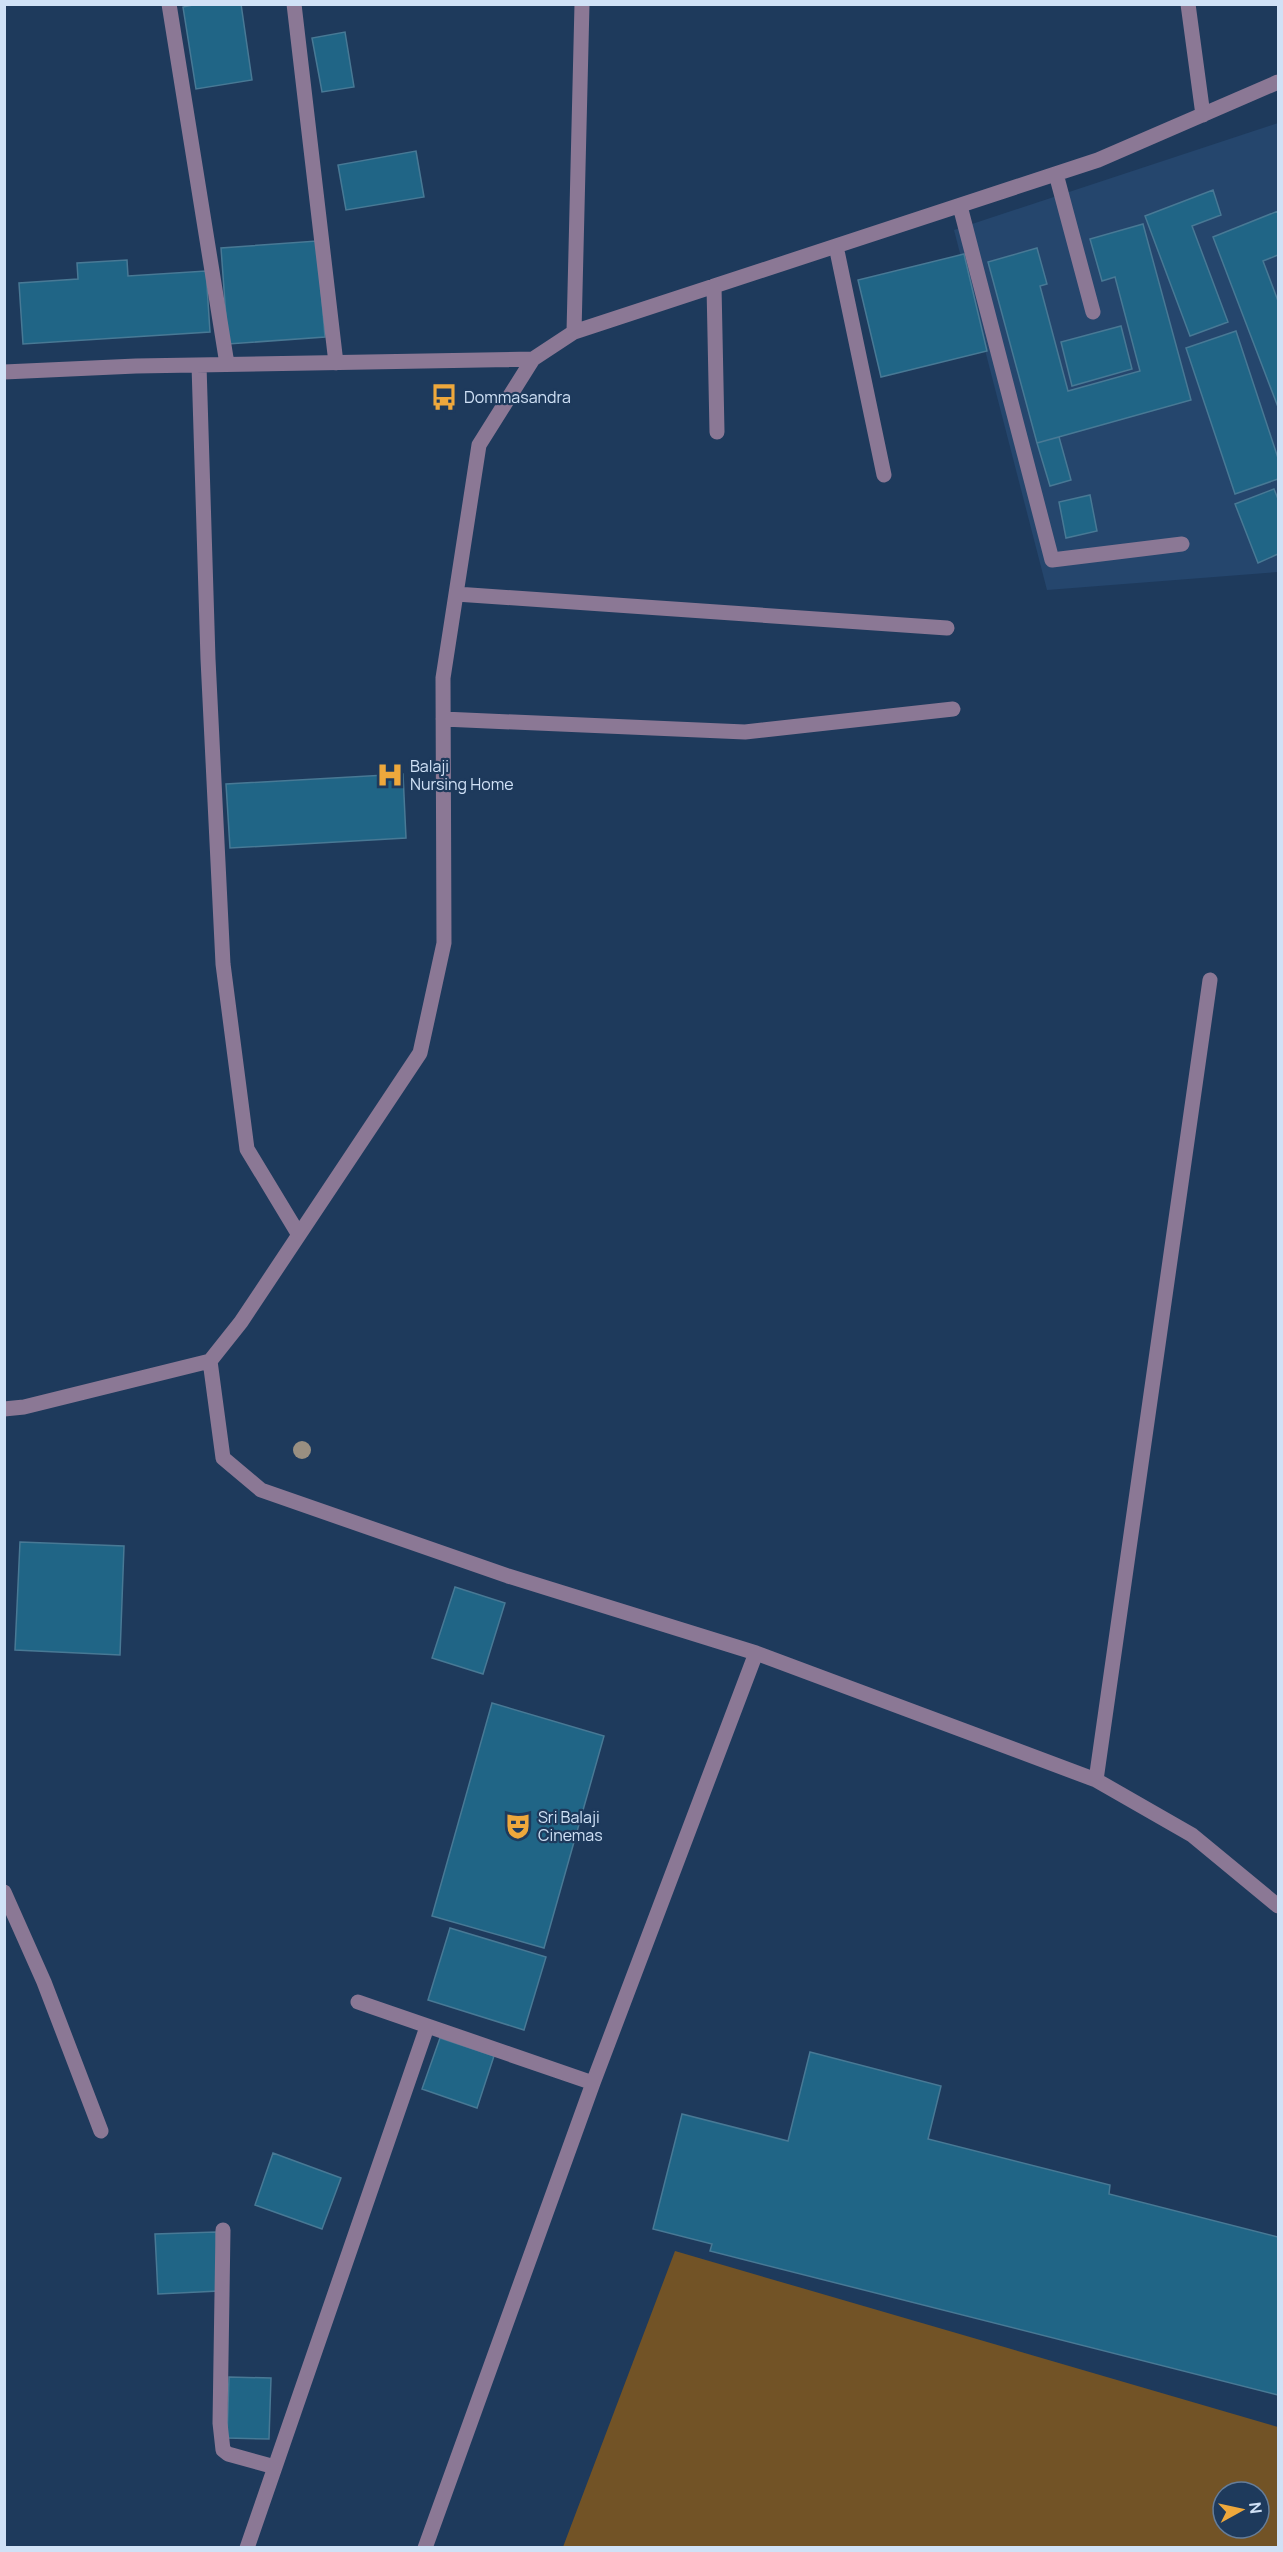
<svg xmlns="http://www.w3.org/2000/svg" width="1283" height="2552" viewBox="0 0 1283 2552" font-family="Manrope,sans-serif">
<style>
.built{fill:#25466d}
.green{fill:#725326;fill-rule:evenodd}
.building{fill:#206586;stroke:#487995;stroke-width:1.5}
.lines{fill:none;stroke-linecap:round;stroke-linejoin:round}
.minor{stroke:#8b7895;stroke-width:15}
.tree{fill:#998f81}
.labels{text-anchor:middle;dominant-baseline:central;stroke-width:4.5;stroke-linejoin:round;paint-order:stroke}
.poi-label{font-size:16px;fill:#d0e1f6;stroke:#1e3a5c;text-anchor:start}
</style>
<rect width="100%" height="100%" fill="#1e3a5c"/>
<!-- built -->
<path class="built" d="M1278,123V572L1047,590L954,230Z"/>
<!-- green -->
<path class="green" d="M675,2251L1278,2427V2547H563ZM1223,2492H1259V2528H1223Z"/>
<!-- building -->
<path class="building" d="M198,4H241L252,80L196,89L183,7Z
M345,32L354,87L322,92L312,38Z
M416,151L424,197L346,210L338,165Z
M1213,190L1221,215L1192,226L1228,322L1190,336L1145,216Z
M1278,211V255L1263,261L1278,301V407L1213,237Z
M1143,224L1191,400L1037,443L988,262L1037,248L1047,284L1040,286L1068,391L1140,371L1115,277L1102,281L1090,239Z
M317,241L325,337L228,344L221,248Z
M964,254L987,351L881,377L858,280Z
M127,260L128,276L206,271L210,332L23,344L19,283L78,279L77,263Z
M1121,326L1132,369L1072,386L1061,342Z
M1236,331L1278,458V479L1235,494L1186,348Z
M1059,437L1071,480L1050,486L1037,443Z
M1274,489L1278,499V554L1258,563L1235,504Z
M1090,495L1097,531L1066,538L1059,502Z
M403,774L406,838L230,848L226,784Z
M20,1542L124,1546L120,1655L15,1650Z
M455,1587L505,1603L483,1674L432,1658Z
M492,1703L604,1736L544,1948L432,1916Z
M450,1928L546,1957L524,2030L428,2000Z
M440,2038L494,2056L477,2108L422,2089Z
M810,2052L941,2086L928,2139L1110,2185L1109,2194L1278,2237V2395L710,2251L712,2244L653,2229L682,2114L788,2141Z
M273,2153L341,2178L322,2229L255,2205Z
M216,2232L219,2291L158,2294L155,2234Z
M229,2377L271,2378L269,2439L227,2438Z"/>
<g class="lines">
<!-- minor -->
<path class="minor" d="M169,4L227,364
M294,4L336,363
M1188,4L1203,115
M1056,174L1093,312
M960,206L1052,560L1182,544
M836,246L884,475
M714,286L717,432
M574,332L582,4
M199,365L208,659L223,964L247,1149L299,1235
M4,372L136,366L533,359
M456,594L947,628
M443,719L745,732L953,709
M210,1361L223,1458L261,1490L508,1576L756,1653L1096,1780L1192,1835L1278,1906
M4,1409L24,1407L210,1361L241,1322L420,1053L444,943L443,678L479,445L533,359L574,332L1098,160L1278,82
M1096,1780L1210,980
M4,1892L44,1982L101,2131
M358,2002L593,2083
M223,2230L220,2423L223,2450L228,2454L275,2467
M247,2548L427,2027
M425,2548L593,2083L756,1653"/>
</g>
<!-- trees -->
<circle class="tree" cx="302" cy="1450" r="9"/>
<!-- icons -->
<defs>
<symbol id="bus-bare" viewBox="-9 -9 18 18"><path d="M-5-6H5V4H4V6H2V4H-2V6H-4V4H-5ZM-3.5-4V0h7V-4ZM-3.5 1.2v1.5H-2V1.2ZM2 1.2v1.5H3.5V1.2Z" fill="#eea83c" stroke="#1e3a5c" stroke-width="2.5" paint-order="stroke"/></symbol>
<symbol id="hospital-bare" viewBox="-9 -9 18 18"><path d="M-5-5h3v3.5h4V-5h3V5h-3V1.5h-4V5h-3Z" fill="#eea83c" stroke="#1e3a5c" stroke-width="2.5" paint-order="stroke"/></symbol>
<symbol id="theatre-bare" viewBox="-9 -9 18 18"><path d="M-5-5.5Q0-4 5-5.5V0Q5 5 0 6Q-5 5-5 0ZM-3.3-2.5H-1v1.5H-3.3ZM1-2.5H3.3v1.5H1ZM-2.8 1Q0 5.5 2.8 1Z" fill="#eea83c" stroke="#1e3a5c" stroke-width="2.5" paint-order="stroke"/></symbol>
</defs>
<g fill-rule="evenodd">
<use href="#bus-bare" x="425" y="378" width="38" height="38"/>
<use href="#hospital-bare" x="371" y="756" width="38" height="38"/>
<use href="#theatre-bare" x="499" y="1807" width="38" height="38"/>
</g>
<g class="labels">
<!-- poi labels -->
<g class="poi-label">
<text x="464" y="397">Dommasandra</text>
<text x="410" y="766">Balaji<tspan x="410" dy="18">Nursing Home</tspan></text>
<text x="538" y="1817">Sri Balaji<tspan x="538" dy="18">Cinemas</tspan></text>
</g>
</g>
<!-- border -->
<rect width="1283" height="2552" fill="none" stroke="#d0e1f6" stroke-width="12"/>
<!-- north arrow -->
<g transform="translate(1241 2510) rotate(82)"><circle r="28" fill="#1e3a5c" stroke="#657d9a" stroke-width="1.5"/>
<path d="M0-4.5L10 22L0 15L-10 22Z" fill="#eea83c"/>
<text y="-9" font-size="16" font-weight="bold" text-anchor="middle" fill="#d0e1f6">N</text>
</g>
</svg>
